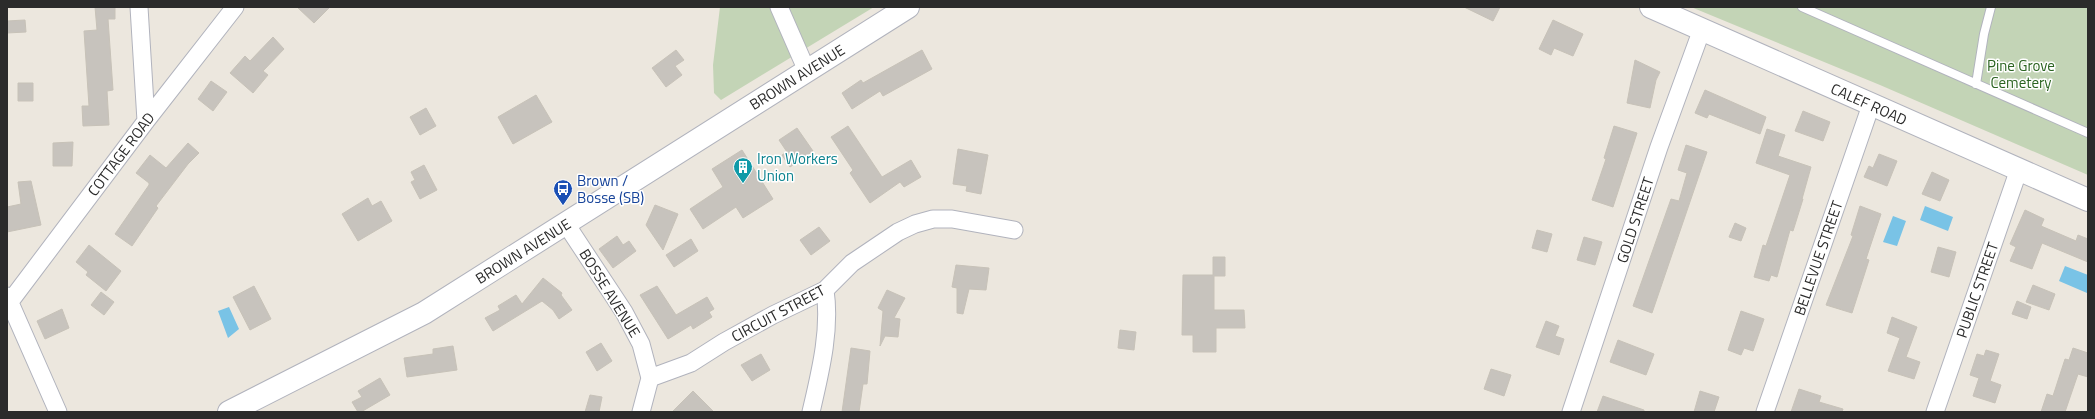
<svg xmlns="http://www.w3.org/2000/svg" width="2095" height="419" viewBox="0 0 2095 419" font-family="'Titillium Web',sans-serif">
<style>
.cemetery{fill:#c3d4b6}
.water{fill:#79c3e6}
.building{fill:#c7c3bd;stroke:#c7c2b8}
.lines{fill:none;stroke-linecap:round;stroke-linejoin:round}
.lane-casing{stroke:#b1b3bd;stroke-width:10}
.street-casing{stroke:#b1b3bd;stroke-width:19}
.secondary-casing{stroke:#b1b3bd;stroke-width:24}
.lane{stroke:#fff;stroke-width:8}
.street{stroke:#fff;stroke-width:17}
.secondary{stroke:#fff;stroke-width:22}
.labels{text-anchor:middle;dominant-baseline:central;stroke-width:3;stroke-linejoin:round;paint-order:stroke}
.park-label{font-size:15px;fill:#2a6320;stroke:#fff}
.street-label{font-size:15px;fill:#2b2b2b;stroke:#fff}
.culture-label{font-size:15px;fill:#0d838f;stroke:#fff;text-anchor:start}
.transit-label{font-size:15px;fill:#164399;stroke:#fff;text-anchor:start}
</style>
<rect width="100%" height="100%" fill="#ece7de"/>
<!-- cemetery -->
<path class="cemetery" d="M720,7H874L721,100L714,93L713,65Z
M1691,7H2088V175L1880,85Z"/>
<!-- water -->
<path class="water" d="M1925,206L1953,217L1948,231L1920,220Z
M1893,216L1906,221L1897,246L1883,242Z
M2065,266L2088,275L2087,293L2059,281Z
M229,307L239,329L228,338L218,311Z"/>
<!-- building -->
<path class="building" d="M95,7H115V19H108L113,90L107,91L109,125L83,126L82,106H89L84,31L97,30Z
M297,7H330L314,23Z
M1464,7H1500L1493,21Z
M25,20L26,32L7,33V21Z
M1553,20L1583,34L1573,56L1554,48L1551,55L1539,49Z
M273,37L284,49L263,71L268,75L253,93L230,73L245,56L250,61Z
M676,50L684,60L675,66L682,75L666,87L652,68Z
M922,50L932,69L883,96L880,91L852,109L842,93L861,80L863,83Z
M1635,60L1660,72L1656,80L1650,108L1627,103Z
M211,81L227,92L213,111L198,99Z
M18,83H33V101H18Z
M1705,90L1766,117L1760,134L1709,114L1707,118L1695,113Z
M536,95L552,122L513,144L498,117Z
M426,108L436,126L420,135L410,117Z
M1803,111L1830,122L1823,141L1795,131Z
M848,126L882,177L911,160L921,177L904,187L900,182L870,203L850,173L853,170L831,137Z
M1614,126L1637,133L1613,207L1592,200L1606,159L1604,158Z
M797,128L813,151L790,167L782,155L787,152L779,140Z
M1767,129L1785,135L1778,156L1811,167L1802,199H1803L1793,231L1790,230L1777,277L1771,275L1769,281L1754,277L1763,245L1766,246L1790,175L1756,163Z
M73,142L72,166H53V143Z
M188,143L199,153L188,164L156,206L158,208L132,246L115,234L149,185V183L136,173L150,155L166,168Z
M1686,145L1707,152L1652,313L1633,306L1671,199L1679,201L1687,173L1678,170Z
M958,149L988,155L981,194L966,191L967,186L953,184Z
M742,150L773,199L743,218L736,207L703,229L690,209L723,187L712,169Z
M1879,154L1897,161L1887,186L1864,177L1869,166L1873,168Z
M424,165L437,190L420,199L411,182L415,180L411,172Z
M1932,172L1949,180L1940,201L1922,194Z
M31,181L41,225L7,232V207L21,204L18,182Z
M368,198L372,206L381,201L392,221L358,241L342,214Z
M655,205L678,214L663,250L646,225Z
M1860,206L1881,214L1866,259L1869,260L1852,313L1826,305L1853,236L1851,235Z
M2025,210L2044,219L2041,226L2076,241L2078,235L2088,239V262L2042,243L2032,269L2010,261L2016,247L2010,244Z
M1735,223L1746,228L1741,241L1729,237Z
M819,227L830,241L811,255L800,240Z
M1537,230L1552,234L1547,252L1532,248Z
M617,236L623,245L629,241L636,251L613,268L599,249Z
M1584,237L1602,242L1595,265L1577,260Z
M691,239L698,251L674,267L666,255Z
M89,245L121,271L106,291L86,275L88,272L76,262Z
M1938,247L1956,252L1949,277L1931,272Z
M1213,257H1225V276H1214V310H1244L1245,328H1216V352H1193V335H1182L1183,275H1213Z
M956,265L989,268L986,290L969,289L963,314L957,313V288L952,287Z
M543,278L562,293L561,295L572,310L559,319L553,310L542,301L493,331L485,318L500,310L498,306L516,295L522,304Z
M2033,285L2055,294L2049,310L2026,302Z
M254,286L271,319L250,330L233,297Z
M657,286L676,315L707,297L714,309L709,312L712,317L693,329L691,325L668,339L640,295Z
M887,290L905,298L894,318L900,319L898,337L885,336L880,346L883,311L878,308Z
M101,292L114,302L104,315L91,305Z
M2017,301L2031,307L2027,319L2012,314Z
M62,309L69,328L45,339L37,321Z
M1741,311L1764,319L1753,351L1744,348L1741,355L1728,350Z
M1892,317L1917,327L1906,357L1920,362L1914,379L1888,371L1900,338L1887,333Z
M1546,321L1559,326L1555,336L1564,339L1559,355L1536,347Z
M1120,330L1136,332L1134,350L1118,348Z
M1618,340L1654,354L1646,375L1610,362Z
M601,343L612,361L597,371L586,352Z
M453,346L457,370L407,377L404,358L433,354V349Z
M851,348L870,351L867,384H863L859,412H842Z
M2073,348L2088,353V377L2078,374L2065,412H2041L2047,394L2053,396L2065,359L2069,360Z
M1986,350L1999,354L1990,381L2001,385L1995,403L1973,396L1979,378L1970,375L1977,354L1984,356Z
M761,354L770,370L752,381L741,365Z
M1491,369L1511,375L1504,396L1484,389Z
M380,378L390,395L361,412H358L352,402L362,397L358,391Z
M1799,389L1821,396L1819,402L1843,409L1842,412H1791Z
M693,391L714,412H672Z
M1700,391L1719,397L1714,412H1694Z
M590,395L602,397L599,412H585Z
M1603,396L1644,410V412H1597Z"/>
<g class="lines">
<defs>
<path id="lane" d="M1802,7L2088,133
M1976,84L1984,34L1991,7"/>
<path id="street" d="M139,7L146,121
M779,7L807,71
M566,224L624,312L641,344L650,378L641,412
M7,296L58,412
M9,303L146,121L235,7
M650,378L691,363L724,342L773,315L825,290L852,263L898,232L915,224L933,219H952L1014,230
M811,412C820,373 831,330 825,290
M1571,412L1659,147L1702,29
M1765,412L1871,105
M1935,412L2019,169"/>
<path id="secondary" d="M1651,7L2088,200
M229,412L424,313L908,7"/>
</defs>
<!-- lane casing -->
<use href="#lane" class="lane-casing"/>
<!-- street casing -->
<use href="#street" class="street-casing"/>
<!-- secondary casing -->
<use href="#secondary" class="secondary-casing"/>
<!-- lane -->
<use href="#lane" class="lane"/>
<!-- street -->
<use href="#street" class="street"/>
<!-- secondary -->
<use href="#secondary" class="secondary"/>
</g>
<!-- icons -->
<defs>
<symbol id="building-pin" viewBox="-11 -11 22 30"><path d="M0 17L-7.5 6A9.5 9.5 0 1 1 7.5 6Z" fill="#0f9aa8" stroke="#fff"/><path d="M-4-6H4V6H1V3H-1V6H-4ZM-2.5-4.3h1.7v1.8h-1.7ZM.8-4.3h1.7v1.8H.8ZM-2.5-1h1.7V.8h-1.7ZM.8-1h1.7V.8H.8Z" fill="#fff"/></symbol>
<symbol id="bus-pin" viewBox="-11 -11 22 30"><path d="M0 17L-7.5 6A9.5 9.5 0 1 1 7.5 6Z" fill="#1a4fb4" stroke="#fff"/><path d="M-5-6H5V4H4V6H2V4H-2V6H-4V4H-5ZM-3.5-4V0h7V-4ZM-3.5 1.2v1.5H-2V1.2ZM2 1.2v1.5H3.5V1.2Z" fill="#fff"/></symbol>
</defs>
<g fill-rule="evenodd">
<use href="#building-pin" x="732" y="156" width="22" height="30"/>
<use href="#bus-pin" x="552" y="178" width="22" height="30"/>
</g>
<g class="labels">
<!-- park labels -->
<g class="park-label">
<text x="2021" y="65">Pine Grove<tspan x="2021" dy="17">Cemetery</tspan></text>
</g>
<!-- street labels -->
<g class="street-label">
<text transform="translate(797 77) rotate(-32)">BROWN AVENUE</text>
<text transform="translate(1869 104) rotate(24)">CALEF ROAD</text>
<text transform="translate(121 154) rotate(-53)">COTTAGE ROAD</text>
<text transform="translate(1635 220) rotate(-72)">GOLD STREET</text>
<text transform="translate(523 251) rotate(-32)">BROWN AVENUE</text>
<text transform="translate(1818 258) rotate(-71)">BELLEVUE STREET</text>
<text transform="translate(1977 290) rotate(-71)">PUBLIC STREET</text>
<text transform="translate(610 293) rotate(58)">BOSSE AVENUE</text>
<text transform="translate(778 313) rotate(-28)">CIRCUIT STREET</text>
</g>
<!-- culture labels -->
<g class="culture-label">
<text x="757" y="158">Iron Workers<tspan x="757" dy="17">Union</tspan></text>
</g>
<!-- transit labels -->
<g class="transit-label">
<text x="577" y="180">Brown /<tspan x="577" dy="17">Bosse (SB)</tspan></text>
</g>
</g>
<!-- border -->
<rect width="2095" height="419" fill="none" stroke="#2b2b2b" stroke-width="16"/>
</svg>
